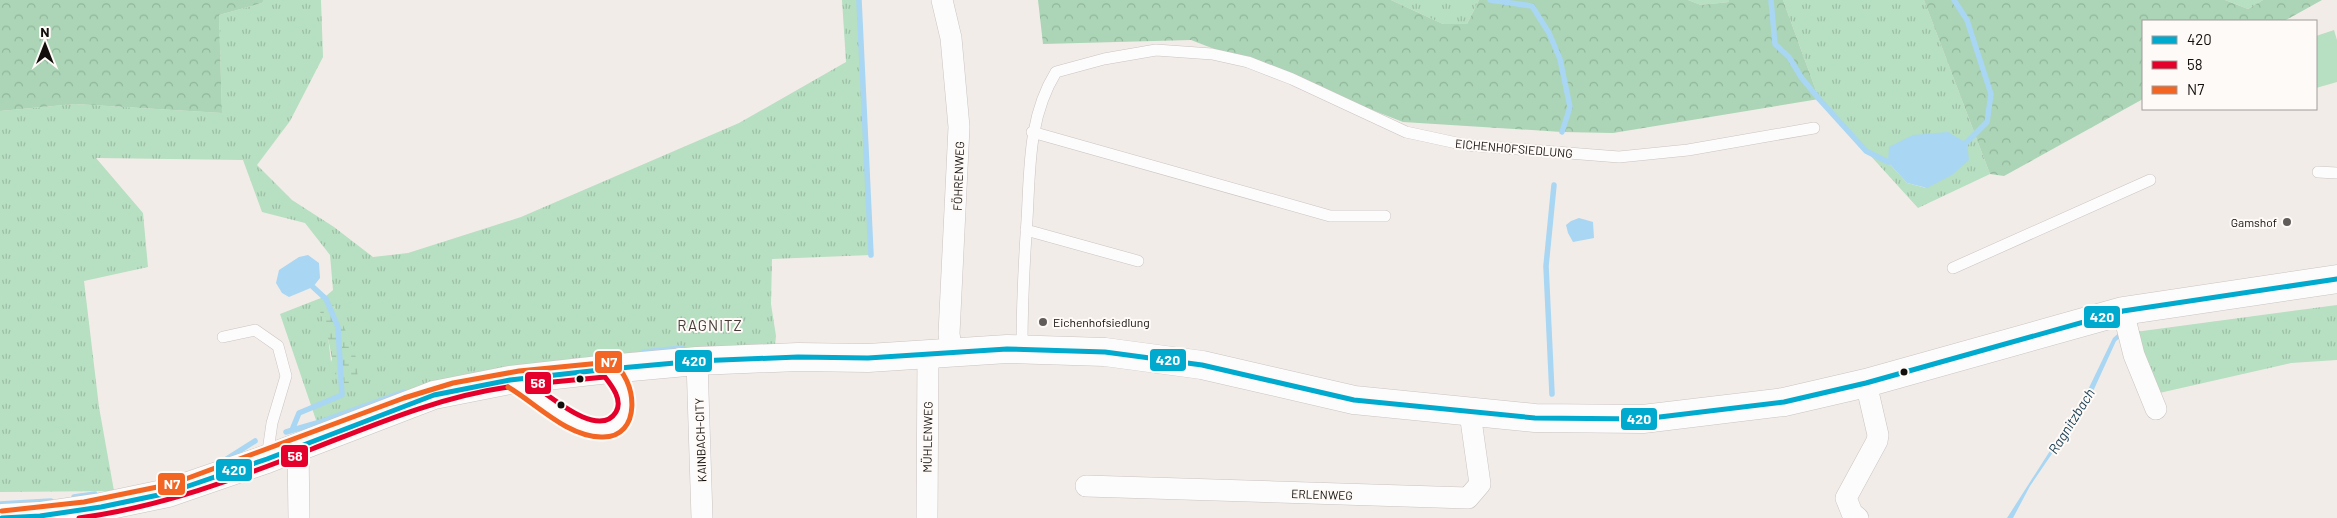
<svg xmlns="http://www.w3.org/2000/svg" width="2337" height="518" viewBox="0 0 2337 518" font-family="Barlow,sans-serif">
<style>
.grass{fill:url(#grass-tufts);fill-rule:evenodd}
.forest{fill:url(#forest-crowns)}
.wetland{fill:url(#wetland-marsh)}
.green{fill:#b7dfc1}
.water{fill:#a9d6f2}
.lines{fill:none;stroke-linecap:round;stroke-linejoin:round}
.stream{stroke:#a9d6f2;stroke-width:5.5}
.service-casing{stroke:#c9c4c2;stroke-width:12}
.minor-casing{stroke:#c9c4c2;stroke-width:22}
.secondary-casing{stroke:#c9c4c2;stroke-width:29}
.service{stroke:#fdfcfc;stroke-width:11}
.minor{stroke:#fdfcfc;stroke-width:21}
.secondary{stroke:#fdfcfc;stroke-width:28}
.bus-1-casing{stroke:#fefaf7;stroke-width:9}
.bus-2-casing{stroke:#fefaf7;stroke-width:9}
.bus-3-casing{stroke:#fefaf7;stroke-width:9}
.bus-1{stroke:#00a9ce;stroke-width:5}
.bus-2{stroke:#e4002b;stroke-width:5}
.bus-3{stroke:#f26522;stroke-width:5}
.poi-dot{fill:#605c59;stroke:#fefaf7;stroke-width:2}
.bus-dot{fill:#120e0c;stroke:#fefaf7;stroke-width:2}
.labels{text-anchor:middle;dominant-baseline:central;stroke-width:4;stroke-linejoin:round;paint-order:stroke}
.street-label{font-size:12px;fill:#120e0c;stroke:#fefaf7}
.poi-label{font-size:12px;fill:#120e0c;stroke:#fefaf7;text-anchor:end}
.water-label{font-size:14px;font-style:italic;fill:#163b51;stroke:#fefaf7}
.quarter-label{font-size:15px;letter-spacing:1px;fill:#453c37;stroke:#fefaf7}
.line-badge{stroke:#fefaf7;stroke-width:2}
.badge-label{font-size:14px;text-anchor:middle;font-weight:bold;fill:#fff}
</style>
<defs>
<pattern id="grass-tufts" width="24" height="20" patternUnits="userSpaceOnUse" patternTransform="scale(1.25)"><rect width="24" height="20" fill="#b7dfc1"/><path d="M3 7l-1-3M5 7V3M7 7l1-3M15 17l-1-3M17 17v-4M19 17l1-3" fill="none" stroke="#9cbea5"/></pattern>
<pattern id="forest-crowns" width="20" height="18" patternUnits="userSpaceOnUse" patternTransform="scale(1.25)"><rect width="20" height="18" fill="#abd5b6"/><path d="M2 6a3 3 0 1 1 6 0M12 15a3 3 0 1 1 6 0" fill="none" stroke="#92b69b"/></pattern>
<pattern id="wetland-marsh" width="20" height="14" patternUnits="userSpaceOnUse" patternTransform="scale(1.25)"><rect width="20" height="14" fill="#b7dfc1"/><path d="M1 5h8M5 5V1M11 12h8M15 12V8" fill="none" stroke="#9cbea5"/></pattern>
</defs>
<rect width="100%" height="100%" fill="#f2ece8"/>
<!-- grass -->
<path class="grass" d="M264,0H321L323,57L290,121L257,165L292,200L334,227L373,257L408,253L521,217L739,123L846,62L842,0H859L871,255L772,259L771,304L776,336L775,345C621,351 460,360 317,423L280,314L326,296L333,290L330,255L305,223L262,212L243,160L96,158L143,213L148,267L84,281L99,407L114,491L0,492V111L75,104L222,113L219,15L262,3ZM334,306L343,329L331,362L327,328L320,312Z
M1391,0H1479L1467,24H1443Z
M1688,0H1729V2L1701,5Z
M1783,0H1924L1990,174L1918,208L1819,99ZM1888,162L1926,188L1907,183Z
M2225,0H2263L2248,9Z
M2337,305V360L2291,363L2155,394L2135,332Z"/>
<!-- forest -->
<path class="forest" d="M0,0H264L262,3L219,15L222,113L75,104L0,111Z
M1038,0H1391L1443,24H1467L1479,0H1688L1701,5L1729,2V0H1783L1819,99L1613,133L1562,132L1403,122L1191,40L1043,44Z
M1924,0H2225L2248,9L2263,0H2322L2284,21H2143V99L2004,176L1990,174Z"/>
<!-- wetland -->
<path class="wetland" d="M326,304L334,306C341,323 369,369 353,383C351,385 346,386 342,387L338,385C331,361 330,336 320,312Z"/>
<!-- green -->
<path class="green" d="M2334,30L2337,40V82L2316,88V36Z"/>
<!-- water -->
<path class="water" d="M1948,132L1967,143L1969,160L1952,175L1927,188L1907,183L1888,162L1889,147L1913,135Z
M1579,218L1593,222L1594,238L1573,242L1568,233L1566,225L1571,221Z
M308,255L319,263L320,278L313,287L289,297L282,293L276,283L279,270L299,257Z
M2121,331L2124,335L2116,341L2090,398L2030,486L2013,518H2007L2085,396L2113,338Z"/>
<g class="lines">
<!-- stream -->
<path class="stream" d="M859,0L871,255
M1490,0L1532,6L1549,33L1560,59L1570,107L1562,132
M1771,0L1775,44L1789,57L1801,77L1819,99L1866,151L1888,162L1894,161
M1954,0L1967,20L1991,94L1987,122L1962,147
M644,352L682,348
M1552,394L1546,266L1554,185
M292,430L299,413L342,395L338,327L326,299L313,287
M286,432L317,423L404,392
M225,460L255,441
M74,497L95,494
M0,504L51,501"/>
<defs>
<path id="service" d="M1032,132L1330,216H1385
M2318,172L2337,173
M1026,230L1138,261
M1953,268L2150,180
M223,337L255,330L278,346L286,376L272,423L267,458
M1022,349C1022,306 1024,263 1027,220C1030,169 1028,117 1056,72L1104,59L1156,50L1212,54L1248,62L1292,79L1406,132L1466,145L1619,157L1688,150L1814,128
M517,384C539,396 604,456 622,416C631,398 619,384 610,370"/>
<path id="minor" d="M942,0L951,38L959,127L949,334L952,353
M2123,311L2134,355L2156,409
M697,361L702,518
M298,448L299,518
M1086,486L1468,498L1480,484L1470,413
M927,518L928,355
M1858,518L1852,513L1846,498L1877,441L1878,435L1866,383"/>
<path id="secondary" d="M2,518L40,516L101,507L168,493L267,459L434,395L510,380L609,369L697,361L798,357L868,358L1007,349L1105,352L1202,365L1354,400L1535,418L1643,419L1784,402L1866,383L2123,311L2337,279"/>
</defs>
<!-- service casing -->
<use href="#service" class="service-casing"/>
<!-- minor casing -->
<use href="#minor" class="minor-casing"/>
<!-- secondary casing -->
<use href="#secondary" class="secondary-casing"/>
<!-- service -->
<use href="#service" class="service"/>
<!-- minor -->
<use href="#minor" class="minor"/>
<!-- secondary -->
<use href="#secondary" class="secondary"/>
<defs>
<path id="bus-1" d="M2,518L40,516L101,507L168,493L267,459L434,395L510,380L609,369L697,361L798,357L868,358L1007,349L1105,352L1202,365L1354,400L1535,418L1643,419L1784,402L1866,383L2123,311L2337,279"/>
<path id="bus-2" d="M605,377C612,386 623,400 616,412C599,440 549,395 532,384Z
M79,518C161,507 236,479 312,449C376,424 439,397 508,387"/>
<path id="bus-3" d="M2,511L84,502L172,484L404,398L453,383L519,371L611,362C638,378 643,439 601,437C566,436 537,404 508,387"/>
</defs>
<!-- bus-1 casing -->
<use href="#bus-1" class="bus-1-casing"/>
<!-- bus-2 casing -->
<use href="#bus-2" class="bus-2-casing"/>
<!-- bus-3 casing -->
<use href="#bus-3" class="bus-3-casing"/>
<!-- bus-1 -->
<use href="#bus-1" class="bus-1"/>
<!-- bus-2 -->
<use href="#bus-2" class="bus-2"/>
<!-- bus-3 -->
<use href="#bus-3" class="bus-3"/>
</g>
<!-- markers -->
<g class="poi-dot">
<circle cx="2287" cy="222" r="5"/>
<circle cx="1043" cy="322" r="5"/>
</g>
<g class="bus-dot">
<circle cx="1904" cy="372" r="4.5"/>
<circle cx="580" cy="379" r="4.5"/>
<circle cx="561" cy="405" r="4.5"/>
</g>
<g class="labels">
<!-- street labels -->
<g class="street-label">
<text transform="translate(1514 148) rotate(5)">EICHENHOFSIEDLUNG</text>
<text transform="translate(958 176) rotate(-88)">FÖHRENWEG</text>
<text transform="translate(927 437) rotate(-89)">MÜHLENWEG</text>
<text transform="translate(700 440) rotate(-92)">KAINBACH-CITY</text>
<text transform="translate(1322 494) rotate(2)">ERLENWEG</text>
</g>
<!-- poi labels -->
<g class="poi-label">
<text x="2277" y="222">Gamshof</text>
<text x="1053" y="322" text-anchor="start">Eichenhofsiedlung</text>
</g>
<!-- water labels -->
<g class="water-label">
<text transform="translate(2071 421) rotate(-58)">Ragnitzbach</text>
</g>
<!-- quarter labels -->
<g class="quarter-label">
<text x="710" y="325">RAGNITZ</text>
</g>
</g>
<g class="line-badge">
<rect x="2083" y="305" width="38" height="24" rx="5" fill="#00a9ce"/>
<rect x="1149" y="348" width="38" height="24" rx="5" fill="#00a9ce"/>
<rect x="674" y="349" width="39" height="24" rx="5" fill="#00a9ce"/>
<rect x="594" y="350" width="29" height="24" rx="5" fill="#f26522"/>
<rect x="524" y="371" width="28" height="24" rx="5" fill="#e4002b"/>
<rect x="1620" y="407" width="38" height="24" rx="5" fill="#00a9ce"/>
<rect x="280" y="444" width="29" height="24" rx="5" fill="#e4002b"/>
<rect x="215" y="458" width="38" height="24" rx="5" fill="#00a9ce"/>
<rect x="157" y="472" width="29" height="24" rx="5" fill="#f26522"/>
</g>
<g class="badge-label">
<text x="2102" y="322">420</text>
<text x="1168" y="365">420</text>
<text x="694" y="366">420</text>
<text x="609" y="367">N7</text>
<text x="538" y="388">58</text>
<text x="1639" y="424">420</text>
<text x="295" y="461">58</text>
<text x="234" y="475">420</text>
<text x="172" y="489">N7</text>
</g>
<!-- legend -->
<rect x="2142" y="20" width="175" height="90" fill="#fefaf7" stroke="#a09c99"/>
<rect x="2152" y="36" width="25" height="8" fill="#00a9ce" stroke="#a09c99"/>
<text x="2187" y="45" font-size="15" fill="#120e0c">420</text>
<rect x="2152" y="61" width="25" height="8" fill="#e4002b" stroke="#a09c99"/>
<text x="2187" y="70" font-size="15" fill="#120e0c">58</text>
<rect x="2152" y="86" width="25" height="8" fill="#f26522" stroke="#a09c99"/>
<text x="2187" y="95" font-size="15" fill="#120e0c">N7</text>
<!-- north arrow -->
<g transform="translate(45 45)" stroke="#fefaf7" stroke-width="4" paint-order="stroke">
<path d="M0-4L9 19L0 12L-9 19Z" fill="#120e0c"/>
<text y="-8" font-size="14" font-weight="bold" text-anchor="middle" fill="#120e0c">N</text>
</g>
</svg>
